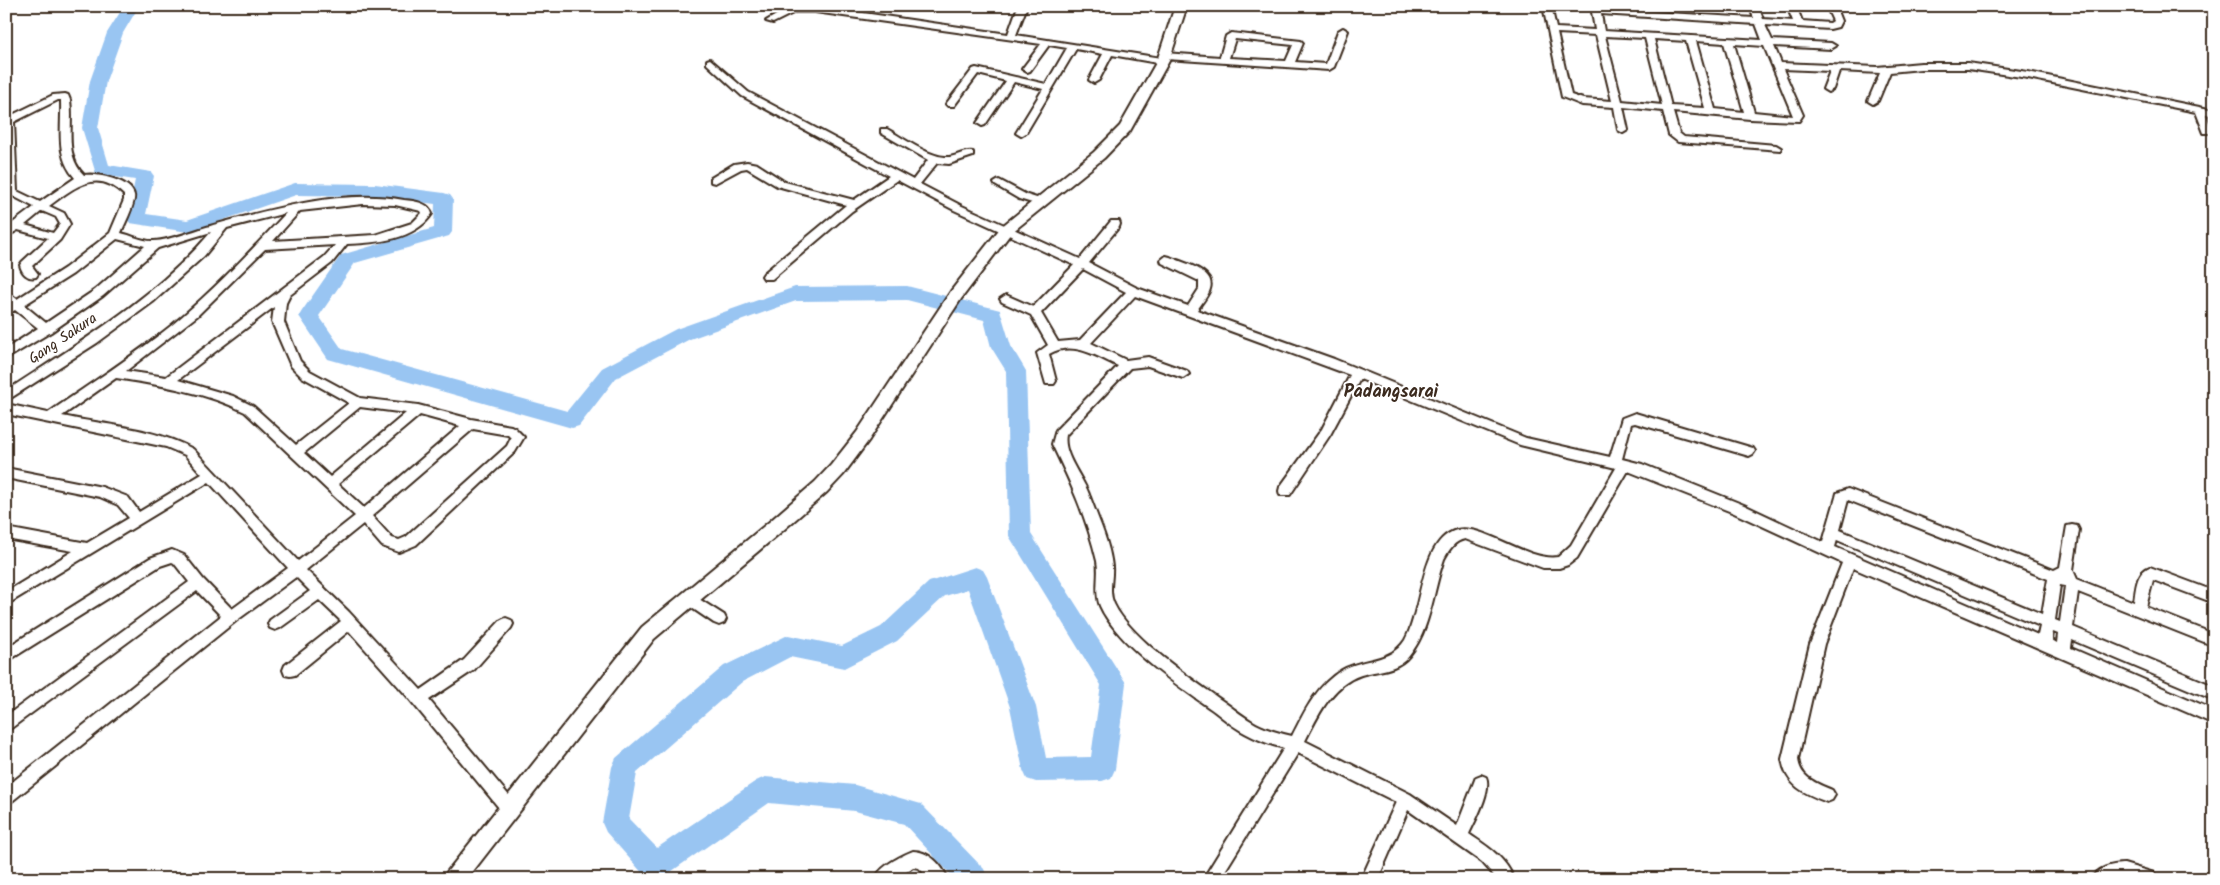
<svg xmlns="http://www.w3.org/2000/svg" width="2220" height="885" viewBox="0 0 2220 885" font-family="Kalam,sans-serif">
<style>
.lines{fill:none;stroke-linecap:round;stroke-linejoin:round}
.river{fill:#99c5f2;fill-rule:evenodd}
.minor-casing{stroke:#3b2a1e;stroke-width:4}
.tertiary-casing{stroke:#3b2a1e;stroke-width:4}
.minor{fill:#fff;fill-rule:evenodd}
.tertiary{fill:#fff;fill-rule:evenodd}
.labels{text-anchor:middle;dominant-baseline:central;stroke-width:4;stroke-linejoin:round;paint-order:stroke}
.street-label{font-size:15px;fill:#3b2a1e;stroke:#fff}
.quarter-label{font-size:18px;font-weight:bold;fill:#3b2a1e;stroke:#fff}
</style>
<rect width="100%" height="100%" fill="#fff"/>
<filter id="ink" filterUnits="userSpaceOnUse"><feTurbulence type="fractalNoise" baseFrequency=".02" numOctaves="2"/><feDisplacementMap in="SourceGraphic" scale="10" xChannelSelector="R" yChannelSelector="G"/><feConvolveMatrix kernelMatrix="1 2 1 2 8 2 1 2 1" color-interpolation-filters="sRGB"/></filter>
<g filter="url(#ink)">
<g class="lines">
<!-- river -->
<path class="river" d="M124,6H139L123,33L106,81L98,128L109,165L151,172L154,176L146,214L187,220L295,183L375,184L444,193L450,195L453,199L452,232L449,236L355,263L319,316L342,349L567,411L602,368L676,329L795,287L907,286L1000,310L1011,346L1026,371L1031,534L1126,683L1115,769L1111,778L1102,781L1036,782L1027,779L1023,770L1010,707L968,589L945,596L897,641L844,668L790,657L742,682L637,773L629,819L657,848L756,781L765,777L855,785L921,804L984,869L988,879H955L904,824L855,811L769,803L665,876L657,879L645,876L606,832L602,823L612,767L616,758L724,666L788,635L842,646L881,627L929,582L975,567L983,570L987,577L1036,707L1046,758L1091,757L1101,685L1009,536L1006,371L991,347L984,320L907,300L796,301L690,339L616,378L579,426L572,428L328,359L299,316L302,311L341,255L434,228L435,204L375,196L296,195L188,232L130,223L127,219L135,180L96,174L82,128L90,81L107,33Z"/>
<defs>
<path id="minor" d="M815,6L1008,34L1018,6H1027L1016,35L1161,58V54L1164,53L1220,57L1226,36L1231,33L1301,41L1303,43L1295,62L1326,64L1338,31L1343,28L1348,31L1334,67L1329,70L1166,59L1168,61L1163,64L1112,55L1099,80L1094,83L1089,80L1103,54L1076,49L1026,133L1021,136L1016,133L1043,89L1014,82L985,125L982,126L977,123L1006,81L978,74L954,106H948L946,104L973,69L976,68L1046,84L1067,48L1049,45L1030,71L1027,72L1022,69L1041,44L815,12H795L773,23L766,21L790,7ZM1235,39L1293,45L1286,61L1229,58Z
M1543,6H1551L1556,28L1595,30L1591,6H1599L1600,9L1754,18L1749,6H1758L1763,19L1793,21L1787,6H1796L1802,21L1830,23L1833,21L1826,6H1835L1841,21L1838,27L1830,29L1765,25L1772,40L1831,43L1836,46L1831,49L1774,46L1781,63L1877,67L1921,63H1968L2028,72L2214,110V116L2206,114L2212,131L2210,133H2204L2196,112L2028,78L1968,69H1921L1890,72L1878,101L1873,104L1868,101L1880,73L1839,71L1833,89L1828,92L1823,89L1830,71L1783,69L1803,115L1799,121L1750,119L1673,112L1679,133L1684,137L1776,145L1781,148L1780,150L1678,142L1669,135L1663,111L1623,107L1628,130L1623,133L1618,130L1614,107L1582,105L1562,97ZM1601,14L1756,24L1762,40L1604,31ZM1557,33L1596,35L1612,101L1583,99L1571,95ZM1605,36L1645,38L1662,105L1622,101ZM1654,39L1686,41L1705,108L1671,106ZM1696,41L1724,43L1744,112L1715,109ZM1734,44L1764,46L1793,116L1754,112Z
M710,59L748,92L913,180L928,160L881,133V129H887C903,138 928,156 945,157C955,158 963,150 973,152V156L949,164L937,163L920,184L962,206L1080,259L1111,221H1119L1120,224L1119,227L1089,263L1137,288L1188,306L1199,289V281L1162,263L1161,260L1166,256L1170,257C1183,263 1216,270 1210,289C1208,296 1201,304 1197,310L1334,359L1526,438L1610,457L1622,418L1635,413L1753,448L1755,451L1753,454L1749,456L1635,423L1631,424L1622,459L1642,464L1744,505L1823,542L1836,497L1837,493L1848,489L2054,570L2060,567L2067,526L2072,525L2077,526L2079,530L2073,570L2077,579L2134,602C2136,589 2136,572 2150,567L2214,591V603L2153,580L2146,607L2214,634V646L2078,592L2073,627L2214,686V700L2072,640L2071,648L2214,710V724L1853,568L1824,644L1798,759C1800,778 1816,783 1832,790L1835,795L1832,800L1827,802C1804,793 1786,786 1782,759L1810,644L1842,563L1734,513L1628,471L1577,558L1568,565L1559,568H1543L1465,539C1454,541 1449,550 1444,559C1433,590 1431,629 1409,656C1397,671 1377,670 1361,675C1331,685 1318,716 1305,741L1410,794L1457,826L1476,777L1481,775L1486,777C1492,790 1475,821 1469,834C1488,847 1505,857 1514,879H1497L1482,862L1408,810L1378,879H1364L1363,875L1396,802L1298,753L1220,879H1203L1284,748C1271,745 1258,740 1245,733C1233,727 1222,717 1211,709C1177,685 1117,644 1100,606C1094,591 1100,576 1097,561C1087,519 1071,483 1052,444L1056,430L1118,366C1096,356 1073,340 1049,354L1056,381L1054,384H1046L1037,353L1048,345L1031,315L1002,302L1000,299L1006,295L1033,307L1074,265L954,210L897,180L852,211L772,279H764L762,276L764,273L846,205L777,186L747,168L741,169L715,183L711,182V178L734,164L747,162L757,164L785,182L854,200L889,176L742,96L707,64V60ZM1083,269L1126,292L1080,340L1058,342L1041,313ZM1135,296L1350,375L1322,429L1280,487L1279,491L1280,495H1290L1330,435L1360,379L1520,445L1616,468L1571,545L1558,557C1528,562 1482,523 1457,530C1420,539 1422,612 1405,640C1389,664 1365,657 1342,670C1316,686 1305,711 1292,736C1279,733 1267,730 1256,724C1245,718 1234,709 1224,702C1193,680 1130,638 1114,604C1108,592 1113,579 1112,567C1110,544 1098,519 1090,497C1084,478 1062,455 1066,435L1130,368L1148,366L1183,378L1189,374L1187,371L1148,357L1126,360L1091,343ZM1848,500L2048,579L2042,614L1840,530ZM1837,540L2040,626L2038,635L1835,547ZM2060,585L2065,586L2060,622L2055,620ZM2053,632L2058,634L2057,643L2052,640Z
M65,94L68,95L70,100C74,126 63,154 84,175C97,173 131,180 134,195C136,203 124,225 121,233C131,235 144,242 154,241C169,241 201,228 217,224C274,208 344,189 404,200C415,201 430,203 432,214C415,240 376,243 347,244L332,263L290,295L286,303L284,322L300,361L310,371L360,398L418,405L471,419L511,426L515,428L524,437L515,452L416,545L399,552L382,546L363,524L306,570L349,612L421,690L464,660L501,620L506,618L511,620L513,624L511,628L474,670L429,700L516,804L518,809L516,814L510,817L504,814L407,696L349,631L295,675L290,676L285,675L283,670L285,665L341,621L319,600L280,628L275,630L270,628L268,624L270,620L310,591L296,577L236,621L11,802L6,804V787L221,616L197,591L6,732V716L189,582L174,563L172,562L160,566L6,662V648L150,558L172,550L184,555L203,579L232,609L288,568L209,482L6,605V592L73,551L6,539V528L87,543L129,518L118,505L100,497L6,478V468L102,487L128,497L139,512L202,474L185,455L166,447L6,414V404L48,413C90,384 132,357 172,325C213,291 250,252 286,213L227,228L204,256L153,302L97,343L6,401V391C79,343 154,299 211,232L158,248L103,296L51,332L6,359V349L38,328L15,310L6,315V305L9,304L6,302V291L17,299L65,268L110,233L124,200V195C97,167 73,188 49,206L64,213L70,224L60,240L32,266L38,274L36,277C27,279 22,273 20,265L22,262L48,238L18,230L6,237V228L34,207L7,193L6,118L53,95ZM58,100H61V102C62,129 55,156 75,178L40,202L17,191L14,122ZM363,204L395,205L421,211L422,213L412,223L375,235L273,241L300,211ZM42,211L56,217L60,224L53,233L25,225ZM117,239L145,246L95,290L46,323L24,305L73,274ZM335,245L324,257L166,377L126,371L197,316L265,249ZM274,307L272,322L291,366L302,377L349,403L296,445L253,406L233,396L178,380ZM116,378C160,385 205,392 245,412L355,516L298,561L193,449C154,428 105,425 62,416ZM360,407L406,413L330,477L304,453ZM420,415L460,426L364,508L338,484ZM473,429L508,435L511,438L507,446L406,537L399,540L392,538L372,516Z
M999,180L1027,195L1043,200L1044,202L1039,205L1019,199L995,185L994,183Z
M688,592L724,615L726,619L724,623L719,625L714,623L683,602L681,598L683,594Z
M913,851C929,851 942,865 948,879H929L919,868L913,867L897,879H875C880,866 901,856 913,851Z
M2124,864L2154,873L2156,879H2092C2096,868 2113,864 2124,864Z"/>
<path id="tertiary" d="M1175,6H1187L1169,61L1130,131L1104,158L1011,233L961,299L869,440L843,475L827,492L781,532L654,639L467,879H444L447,872L642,627L769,522L815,482L831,465L857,432L951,291L1001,227L1094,152L1120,126L1157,61Z"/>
</defs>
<!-- minor casing -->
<use href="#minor" class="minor-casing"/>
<!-- tertiary casing -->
<use href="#tertiary" class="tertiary-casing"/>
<!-- minor -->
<use href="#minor" class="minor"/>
<!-- tertiary -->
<use href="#tertiary" class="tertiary"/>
</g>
</g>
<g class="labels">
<!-- street labels -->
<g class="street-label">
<text transform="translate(63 339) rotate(-34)">Gang Sakura</text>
</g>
<!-- quarter labels -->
<g class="quarter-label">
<text x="1391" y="392">Padangsarai</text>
</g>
</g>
<!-- margin -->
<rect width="2220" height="885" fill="none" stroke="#fff" stroke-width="25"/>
<rect x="12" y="12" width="2195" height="860" fill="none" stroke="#3b2a1e" stroke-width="2" filter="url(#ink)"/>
</svg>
